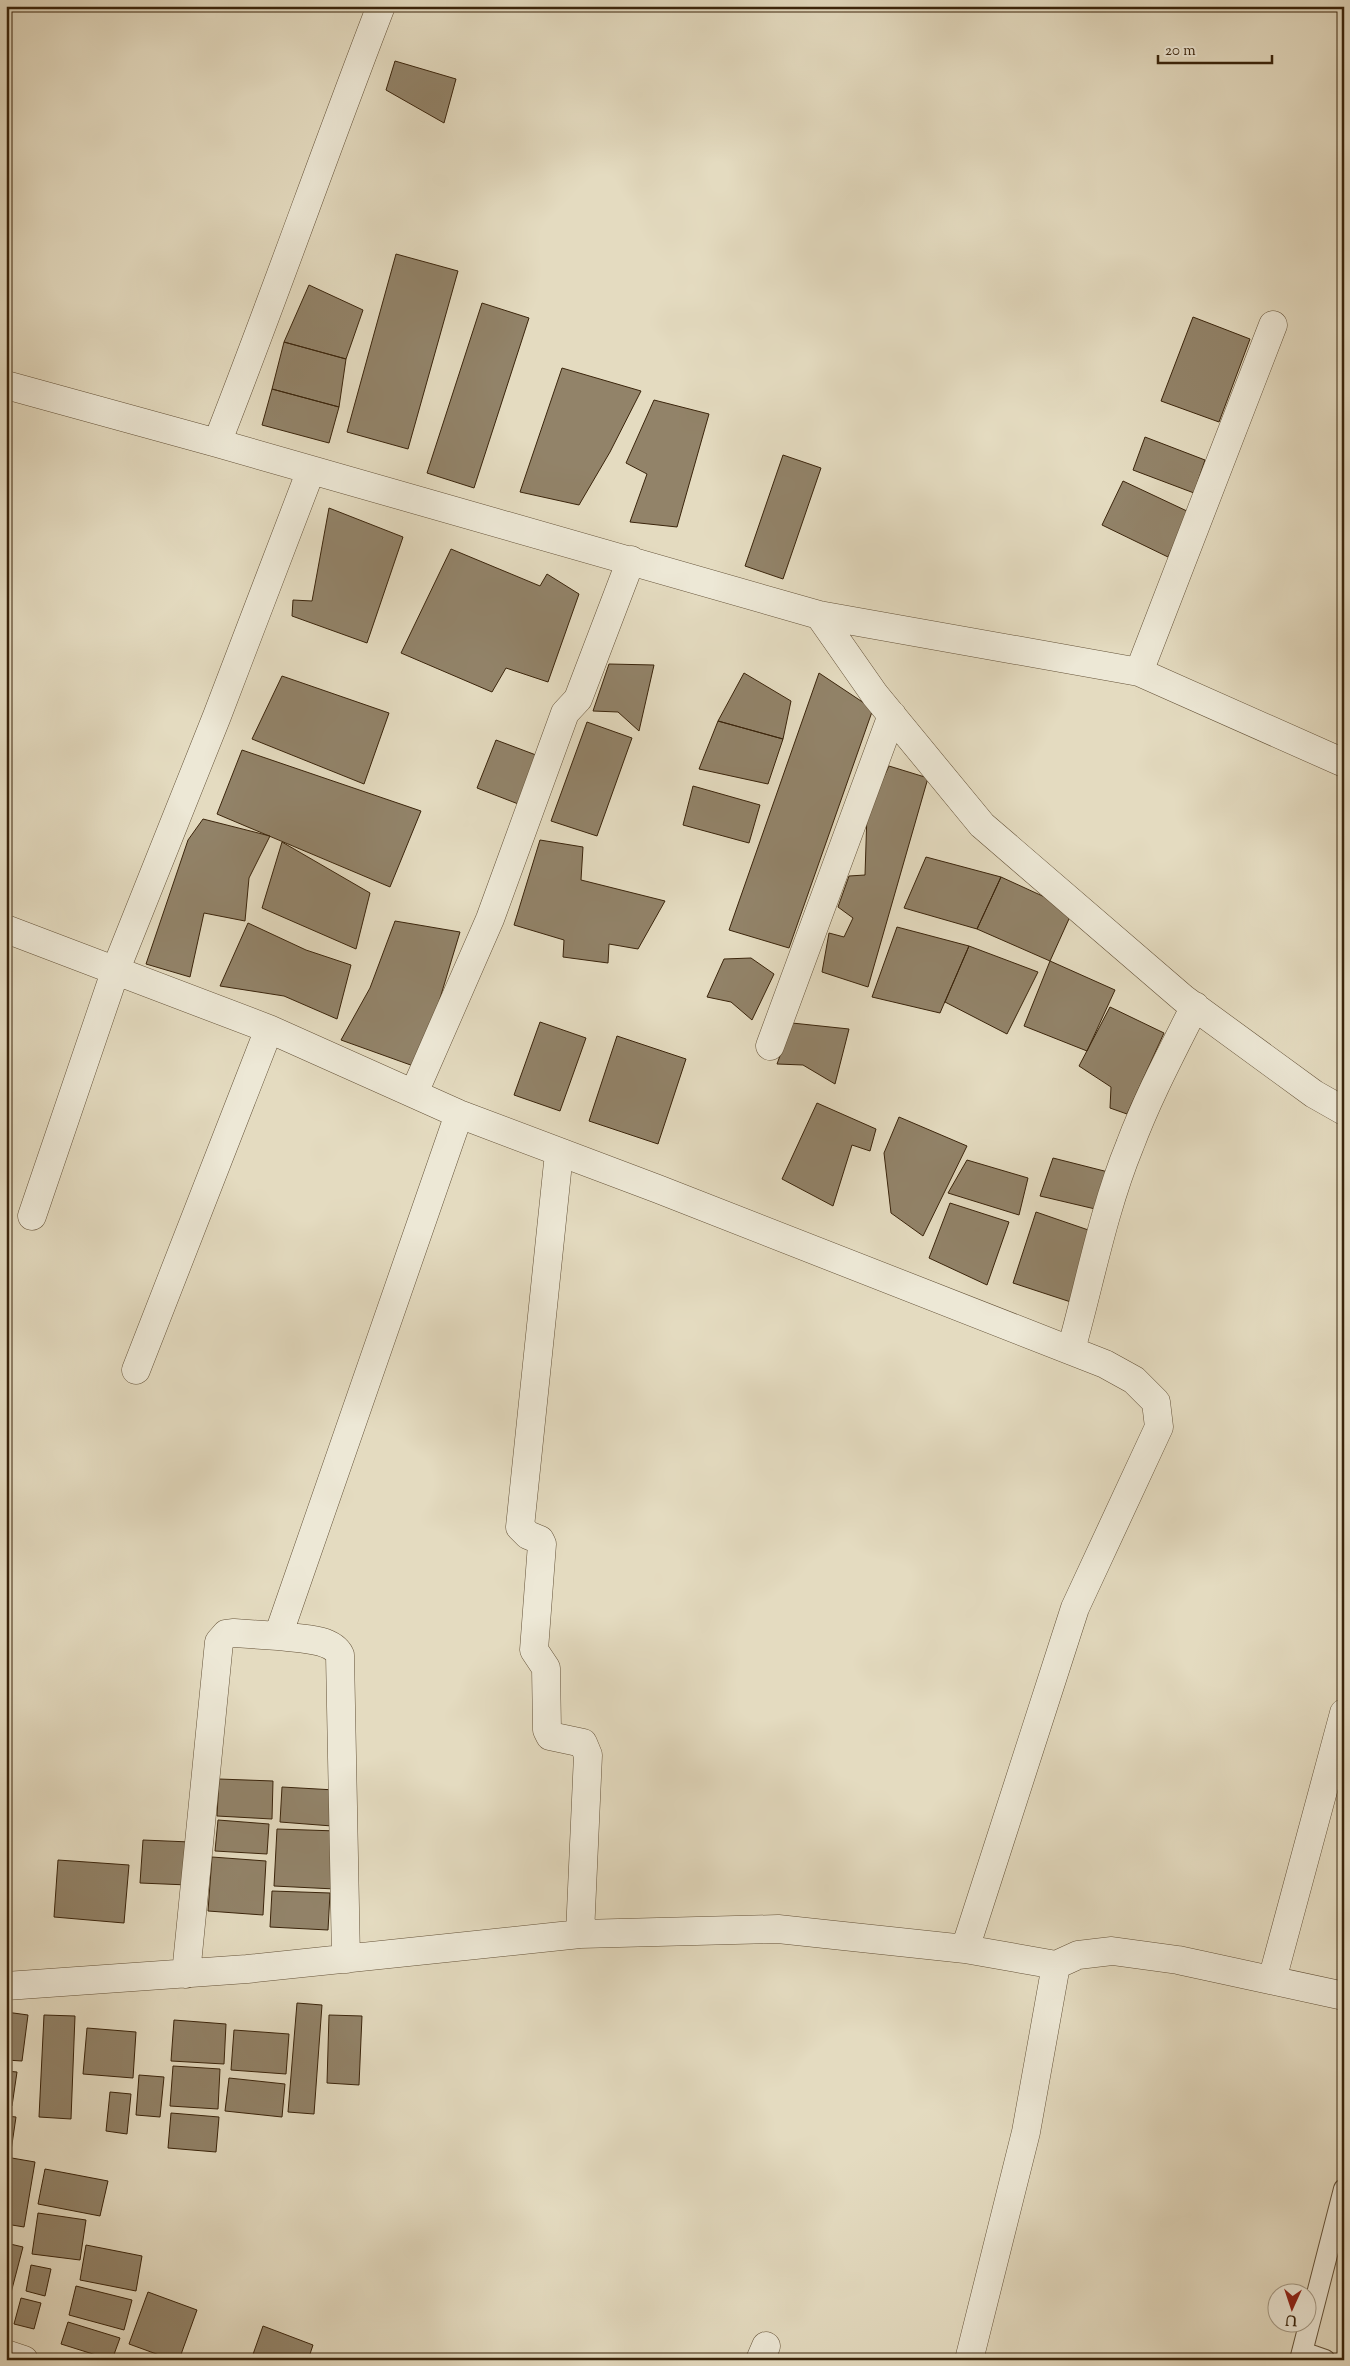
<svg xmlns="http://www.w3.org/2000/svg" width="1350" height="2366" viewBox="0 0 1350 2366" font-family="'Sorts Mill Goudy',serif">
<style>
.building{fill:#928369;stroke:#3a240b}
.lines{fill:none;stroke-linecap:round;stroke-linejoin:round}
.lane-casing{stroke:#645238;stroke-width:22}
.street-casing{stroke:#645238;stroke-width:29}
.lane{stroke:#ede8d6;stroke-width:20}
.street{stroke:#ede8d6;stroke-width:28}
</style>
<rect width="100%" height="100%" fill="#e4dbc0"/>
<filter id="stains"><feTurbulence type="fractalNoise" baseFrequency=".004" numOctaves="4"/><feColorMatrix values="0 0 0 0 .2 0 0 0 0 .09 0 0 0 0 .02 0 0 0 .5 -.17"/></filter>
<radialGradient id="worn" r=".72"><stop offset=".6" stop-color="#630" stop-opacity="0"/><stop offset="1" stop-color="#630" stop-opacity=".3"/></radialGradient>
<!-- building -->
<path class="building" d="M395,61L456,79L444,123L386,90Z
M396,254L458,271L408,449L347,432Z
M309,285L363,310L346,359L284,342Z
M482,303L529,318L474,488L427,473Z
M1193,317L1250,339L1219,422L1161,401Z
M284,342L346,359L339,407L272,389Z
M562,368L641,391L610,452L579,505L520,492Z
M272,389L339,407L329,443L262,425Z
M654,400L709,414L677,527L630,522L647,474L626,463Z
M1145,437L1205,460L1194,493L1133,470Z
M783,455L821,468L783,579L745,566Z
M1123,481L1189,512L1168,557L1102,525Z
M329,508L403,537L367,643L292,616L293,600L312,601Z
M451,549L540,586L547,574L579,594L548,682L506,668L492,692L401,653Z
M609,664L654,665L639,731L618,712L593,711Z
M744,673L791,701L783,739L718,721Z
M819,673L873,709L789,948L729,930Z
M282,676L389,713L364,784L252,739Z
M718,721L783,739L768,784L699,769Z
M587,722L632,738L597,836L551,821Z
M496,740L544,758L526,807L477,788Z
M242,750L421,811L390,887L217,814Z
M889,766L928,778L868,987L822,972L829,933L844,937L853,918L838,907L849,876L865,875L867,813Z
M693,786L760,805L749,843L683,825Z
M203,819L270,836L249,878L245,921L204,913L190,977L146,964L188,840Z
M540,840L583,847L581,880L665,901L638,949L609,944L608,963L563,957L564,940L514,925Z
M282,842L370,893L356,949L262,908Z
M926,857L1001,877L977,929L904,908Z
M1001,877L1073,910L1050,961L977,929Z
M395,921L460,932L419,1068L341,1040L370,988Z
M248,923L306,950L351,965L337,1019L284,996L220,986Z
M897,927L969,946L940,1013L872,997Z
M969,946L1038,972L1007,1034L945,1002Z
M751,958L774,974L752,1020L731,1002L707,997L724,959Z
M1050,961L1115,990L1087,1051L1024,1026Z
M1110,1007L1164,1033L1127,1114L1110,1108L1111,1087L1079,1066Z
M540,1022L586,1038L560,1111L514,1095Z
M792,1023L849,1029L835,1084L803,1065L777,1064Z
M617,1036L686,1059L658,1144L589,1121Z
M817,1103L876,1129L870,1151L852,1145L833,1206L782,1179Z
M899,1117L967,1146L923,1236L891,1213L884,1153Z
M1053,1158L1120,1175L1108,1212L1040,1196Z
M967,1160L1028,1178L1019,1215L948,1193Z
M950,1203L1009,1222L987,1285L929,1258Z
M1036,1212L1100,1234L1083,1306L1013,1283Z
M219,1779L273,1781L272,1819L217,1816Z
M282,1787L335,1790L332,1826L280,1822Z
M218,1820L269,1824L267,1854L215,1851Z
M277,1829L337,1831L335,1889L274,1886Z
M143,1840L190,1842L188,1885L140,1883Z
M212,1857L266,1861L263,1915L208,1911Z
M58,1860L129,1865L124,1923L54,1917Z
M272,1891L330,1893L328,1930L270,1927Z
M297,2003L322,2005L314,2114L288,2112Z
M6,2012L28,2015L22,2061L6,2060Z
M44,2015L75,2016L71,2119L39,2117Z
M329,2015L362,2016L359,2085L327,2083Z
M174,2020L226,2024L224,2064L171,2061Z
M87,2028L136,2032L133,2078L83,2074Z
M234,2030L289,2034L286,2074L231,2070Z
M173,2066L220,2069L218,2109L170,2106Z
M6,2071L17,2072L12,2106L6,2105Z
M139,2075L164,2077L160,2117L136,2115Z
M229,2078L285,2084L282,2117L225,2111Z
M110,2092L131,2094L127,2134L106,2131Z
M171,2113L219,2117L216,2152L168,2148Z
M6,2116L16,2117L11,2151L6,2150Z
M6,2157L35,2162L24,2227L6,2224Z
M45,2169L108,2181L100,2216L38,2204Z
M38,2213L86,2220L80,2260L32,2254Z
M6,2243L23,2247L6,2312Z
M86,2245L142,2256L136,2291L80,2280Z
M31,2265L51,2269L45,2296L26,2291Z
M76,2286L132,2300L124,2330L69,2315Z
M148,2292L197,2310L179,2360H173L129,2344Z
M21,2298L41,2303L34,2329L14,2324Z
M68,2322L120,2338L112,2360L61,2344Z
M263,2326L313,2345L308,2360H251Z"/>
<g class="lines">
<defs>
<path id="lane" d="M1302,2352L1325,2360
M1300,2360L1344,2189"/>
<path id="street" d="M6,385L217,443L819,615L1139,672L1344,763
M217,443C274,298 325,151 381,6
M819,615L875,695L982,825L1184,999L1314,1094L1344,1111
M1139,672L1273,325
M6,929L269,1029L459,1114L658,1189L1105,1364L1134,1380L1156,1402L1159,1427L1075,1608L965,1949
M770,1046L892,715
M414,1093L490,919L565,713L578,699L631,560
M559,1153L520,1527L528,1535L540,1540L542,1544L534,1650L546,1668L547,1730L550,1736L583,1743L588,1755L580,1934
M32,1216L116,969L217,716L311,470
M1071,1350C1090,1282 1103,1211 1130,1145C1148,1097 1172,1052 1195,1006
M136,1370L269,1029
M278,1636C297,1639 331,1637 340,1655L346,1959
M186,1974L219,1642L226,1634L234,1633L278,1636L459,1114
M1272,1980L1344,1713
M6,1986L247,1969L580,1934L778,1929L965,1949L1056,1965L1078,1955L1112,1951L1178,1960L1344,1996
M6,2354L24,2360
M760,2360L766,2346
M969,2360L1026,2132L1056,1965"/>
</defs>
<!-- lane casing -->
<use href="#lane" class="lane-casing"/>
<!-- street casing -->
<use href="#street" class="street-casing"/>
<!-- lane -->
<use href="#lane" class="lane"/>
<!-- street -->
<use href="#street" class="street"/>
</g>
<!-- margin -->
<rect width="1350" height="2366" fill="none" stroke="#e4dbc0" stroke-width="25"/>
<rect x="8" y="8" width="1335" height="2351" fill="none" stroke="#3a240b" stroke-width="2.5"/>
<rect x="12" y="12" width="1325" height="2341" fill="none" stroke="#3a240b"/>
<!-- north arrow -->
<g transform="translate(1292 2308) rotate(183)"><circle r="24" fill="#ede8d6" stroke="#a59a85"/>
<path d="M0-4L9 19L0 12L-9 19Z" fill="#8f2418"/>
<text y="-8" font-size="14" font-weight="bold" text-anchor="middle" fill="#3a240b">U</text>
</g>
<!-- scale -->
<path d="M1158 55v8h114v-8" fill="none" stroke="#3a240b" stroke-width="2.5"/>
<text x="1165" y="55" font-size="15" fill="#3a240b" stroke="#ede8d6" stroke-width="4" paint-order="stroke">20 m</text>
<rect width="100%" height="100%" filter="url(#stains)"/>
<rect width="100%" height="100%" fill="url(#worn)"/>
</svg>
